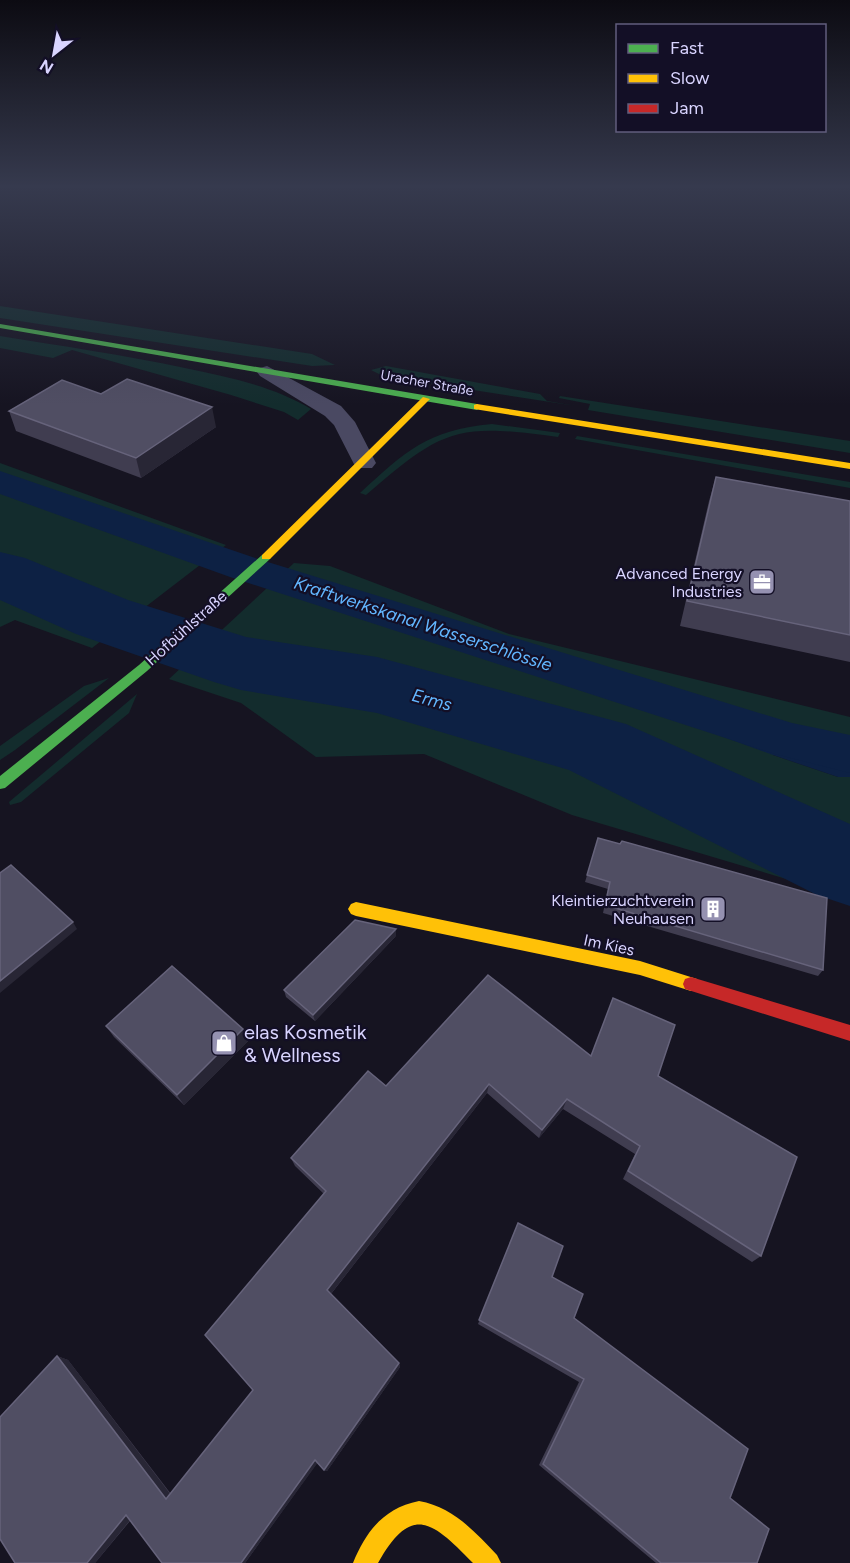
<svg xmlns="http://www.w3.org/2000/svg" width="850" height="1563" viewBox="0 0 850 1563" font-family="Figtree,sans-serif">
<style>
.green{fill:#132c2d}
.water{fill:#0d2144}
.lines{fill:none;stroke-linecap:round;stroke-linejoin:round}
.canal{fill:#0d2144;fill-rule:evenodd}
.river{fill:#0d2144;fill-rule:evenodd}
.street{fill:#4a4962;fill-rule:evenodd}
.fast{fill:#4caf50;fill-rule:evenodd}
.slow{fill:#ffc107;fill-rule:evenodd}
.jam{fill:#c62828;fill-rule:evenodd}
.wall{fill:#403d50}
.shaded-wall{fill:#282635}
.building{fill:#504e63;stroke:#66637b;stroke-width:1.5}
.labels{text-anchor:middle;dominant-baseline:central;stroke-width:4.5;stroke-linejoin:round;paint-order:stroke}
.far-street-label{font-size:14px;fill:#d9d4ff;stroke:#130f26}
.poi-label{font-size:16px;fill:#d9d4ff;stroke:#130f26;text-anchor:end}
.street-label{font-size:16px;fill:#d9d4ff;stroke:#130f26}
.water-label{font-size:18px;font-style:italic;fill:#62b6ff;stroke:#130f26}
.near-poi-label{font-size:20px;fill:#d9d4ff;stroke:#130f26;text-anchor:start}
</style>
<rect width="100%" height="100%" fill="#161421"/>
<!-- green -->
<path class="green" d="M0,306L312,354L335,365L312,366L0,318Z
M0,336C62,346 124,355 185,368C228,377 273,386 311,409L298,420L284,412L231,395L72,350L53,358L0,348Z
M386,366L540,394L547,401L576,406L383,376L371,370Z
M560,396L850,441V453L588,410L590,404L559,398Z
M492,424L560,433L558,437C457,423 443,428 366,495L360,493C406,451 427,430 492,424Z
M577,436L850,482V488L575,439Z
M0,463L226,545L92,648L15,620L0,627Z
M294,563L330,566L509,634L850,717V739L796,728L773,755L838,777H850V898L572,815L424,754L316,757L241,703L169,679Z
M109,678L15,750L0,760V746L84,686Z
M137,694L129,713L21,802L10,805L9,802Z"/>
<!-- water -->
<path class="water" d="M681,692L796,728L850,739V777H838L773,755L663,715Z"/>
<g class="lines">
<!-- canal -->
<path class="canal" d="M0,471L258,559L792,723L850,735V773L775,754L230,577L0,494Z"/>
<!-- river -->
<path class="river" d="M0,552L25,558L128,600L246,637L377,657L626,724L850,824V906L817,895L569,770L377,713L241,690L214,682L76,634L0,600Z"/>
<!-- street -->
<path class="street" d="M267,366L341,406L355,422L376,463L372,468H356L334,425L325,416L260,376L257,372L260,368Z"/>
<!-- fast -->
<path class="fast" d="M0,324L477,404L481,407L477,410L0,328Z
M266,554L271,557L270,559L147,671L5,788L0,789V776L139,665L262,555Z"/>
<!-- slow -->
<path class="slow" d="M423,397L430,399L270,559H262V555Z
M477,404L850,463V469L474,409V405Z
M356,902L640,961L697,979L699,984L697,989L691,991L640,975L356,916L351,914L348,909L351,904Z
M419,1501C453,1507 474,1531 497,1555L501,1563H473C433,1522 412,1502 378,1563H353C366,1531 384,1508 419,1501Z"/>
<!-- jam -->
<path class="jam" d="M691,977L850,1025V1041L685,989L683,984L685,979Z"/>
</g>
<!-- wall -->
<path class="wall" d="M101,394L216,427L141,478L16,431L9,411Z
M716,477L850,501V662L680,626L709,501Z
M598,838L823,970L818,976L603,913L608,889L585,882Z
M396,936L315,1021L286,997L284,990Z
M106,1026L243,1029L248,1041L184,1105L114,1037Z
M591,1056L658,1076L761,1256L752,1262L623,1179L635,1154L563,1109L539,1138L487,1093L331,1294L399,1363L400,1367L327,1471L324,1470L317,1463L245,1563H162L130,1521L95,1563H15L57,1356L68,1360L171,1494L253,1390L324,1194L295,1166L291,1158L386,1086Z
M518,1223L552,1277L574,1318L730,1498L757,1563H656L539,1465L579,1382L478,1324Z"/>
<!-- shaded-wall -->
<path class="shaded-wall" d="M212,407L216,427L141,478L136,458Z
M73,922L77,929L0,993V981Z
M396,929V936L315,1021L313,1015Z
M243,1029L248,1041L184,1105L177,1095Z
M489,1084L487,1093L330,1295L327,1290Z
M567,1099L563,1109L539,1138L542,1130Z
M57,1356L68,1360L174,1499H166Z
M399,1363L400,1367L327,1471L324,1470Z
M315,1460L319,1461L245,1563H241Z
M135,1514L95,1563H87L126,1515Z"/>
<!-- building -->
<path class="building" d="M127,379L212,407L136,458L9,411L62,380L101,394Z
M716,477L850,501V635L687,601Z
M598,838L620,844L622,841L827,898L823,970L605,905L610,882L587,875Z
M11,865L73,922L0,981V873Z
M355,920L396,929L313,1015L284,990Z
M172,966L243,1029L177,1095L106,1026Z
M488,975L591,1056L613,998L675,1025L658,1076L797,1157L761,1256L628,1171L640,1146L567,1099L542,1130L489,1084L327,1290L399,1363L324,1470L315,1460L241,1563H162L126,1515L87,1563H15L0,1539V1417L57,1356L166,1499L253,1390L205,1335L326,1191L291,1158L368,1071L386,1086Z
M518,1223L563,1246L552,1277L583,1294L574,1318L748,1449L730,1498L769,1529L757,1563H661L543,1464L584,1379L479,1320Z"/>
<!-- sky -->
<linearGradient id="sky" x2="0" y2="1"><stop stop-color="#0c0b12"/><stop offset="0.46" stop-color="#363a4e"/><stop offset="1" stop-color="#363a4e" stop-opacity="0"/></linearGradient>
<rect width="850" height="405" fill="url(#sky)"/>
<!-- icons -->
<defs>
<symbol id="office-square" viewBox="-11 -11 22 22"><rect x="-9" y="-9" width="18" height="18" rx="4" fill="#9591b1" stroke="#130f26"/><path d="M-6-3h4V-5.5h4V-3h4V5H-6ZM-1-4.5V-3h2v-1.5ZM-6 0V1H6V0Z" fill="#fff"/></symbol>
<symbol id="building-square" viewBox="-11 -11 22 22"><rect x="-9" y="-9" width="18" height="18" rx="4" fill="#9591b1" stroke="#130f26"/><path d="M-4-6H4V6H1V3H-1V6H-4ZM-2.5-4.3h1.7v1.8h-1.7ZM.8-4.3h1.7v1.8H.8ZM-2.5-1h1.7V.8h-1.7ZM.8-1h1.7V.8H.8Z" fill="#fff"/></symbol>
<symbol id="shop-square" viewBox="-11 -11 22 22"><rect x="-9" y="-9" width="18" height="18" rx="4" fill="#9591b1" stroke="#130f26"/><path d="M-5-2.5h2.3a2.7 3.5 0 0 1 5.4 0H5L5.5 6h-11ZM-1.5-2.5h3a1.5 2.3 0 0 0-3 0Z" fill="#fff"/></symbol>
</defs>
<g fill-rule="evenodd">
<use href="#office-square" x="747" y="567" width="30" height="30"/>
<use href="#building-square" x="698" y="894" width="30" height="30"/>
<use href="#shop-square" x="209" y="1028" width="30" height="30"/>
</g>
<g class="labels">
<!-- far-street labels -->
<g class="far-street-label">
<text transform="translate(427 383) rotate(10)">Uracher Straße</text>
</g>
<!-- poi labels -->
<g class="poi-label">
<text x="742" y="573">Advanced Energy<tspan x="742" dy="18">Industries</tspan></text>
<text x="694" y="900">Kleintierzuchtverein<tspan x="694" dy="18">Neuhausen</tspan></text>
</g>
<!-- street labels -->
<g class="street-label">
<text transform="translate(186 628) rotate(-42)">Hofbühlstraße</text>
<text transform="translate(609 945) rotate(12)">Im Kies</text>
</g>
<!-- water labels -->
<g class="water-label">
<text transform="translate(423 624) rotate(18)">Kraftwerkskanal Wasserschlössle</text>
<text transform="translate(432 700) rotate(15)">Erms</text>
</g>
<!-- near-poi labels -->
<g class="near-poi-label">
<text x="244" y="1032">elas Kosmetik<tspan x="244" dy="23">&amp; Wellness</tspan></text>
</g>
</g>
<!-- legend -->
<rect x="616" y="24" width="210" height="108" fill="#130f26" stroke="#625e7d" stroke-width="1.5"/>
<rect x="628" y="44" width="30" height="9" fill="#4caf50" stroke="#625e7d" stroke-width="1.5"/>
<text x="670" y="54" font-size="18" fill="#d9d4ff">Fast</text>
<rect x="628" y="74" width="30" height="9" fill="#ffc107" stroke="#625e7d" stroke-width="1.5"/>
<text x="670" y="84" font-size="18" fill="#d9d4ff">Slow</text>
<rect x="628" y="104" width="30" height="9" fill="#c62828" stroke="#625e7d" stroke-width="1.5"/>
<text x="670" y="114" font-size="18" fill="#d9d4ff">Jam</text>
<!-- north arrow -->
<g transform="translate(54 54) rotate(211)" stroke="#130f26" stroke-width="4.5" paint-order="stroke">
<path d="M0-4.5L10 22L0 15L-10 22Z" fill="#d9d4ff"/>
<text y="-9" font-size="16" font-weight="bold" text-anchor="middle" fill="#d9d4ff">N</text>
</g>
</svg>
